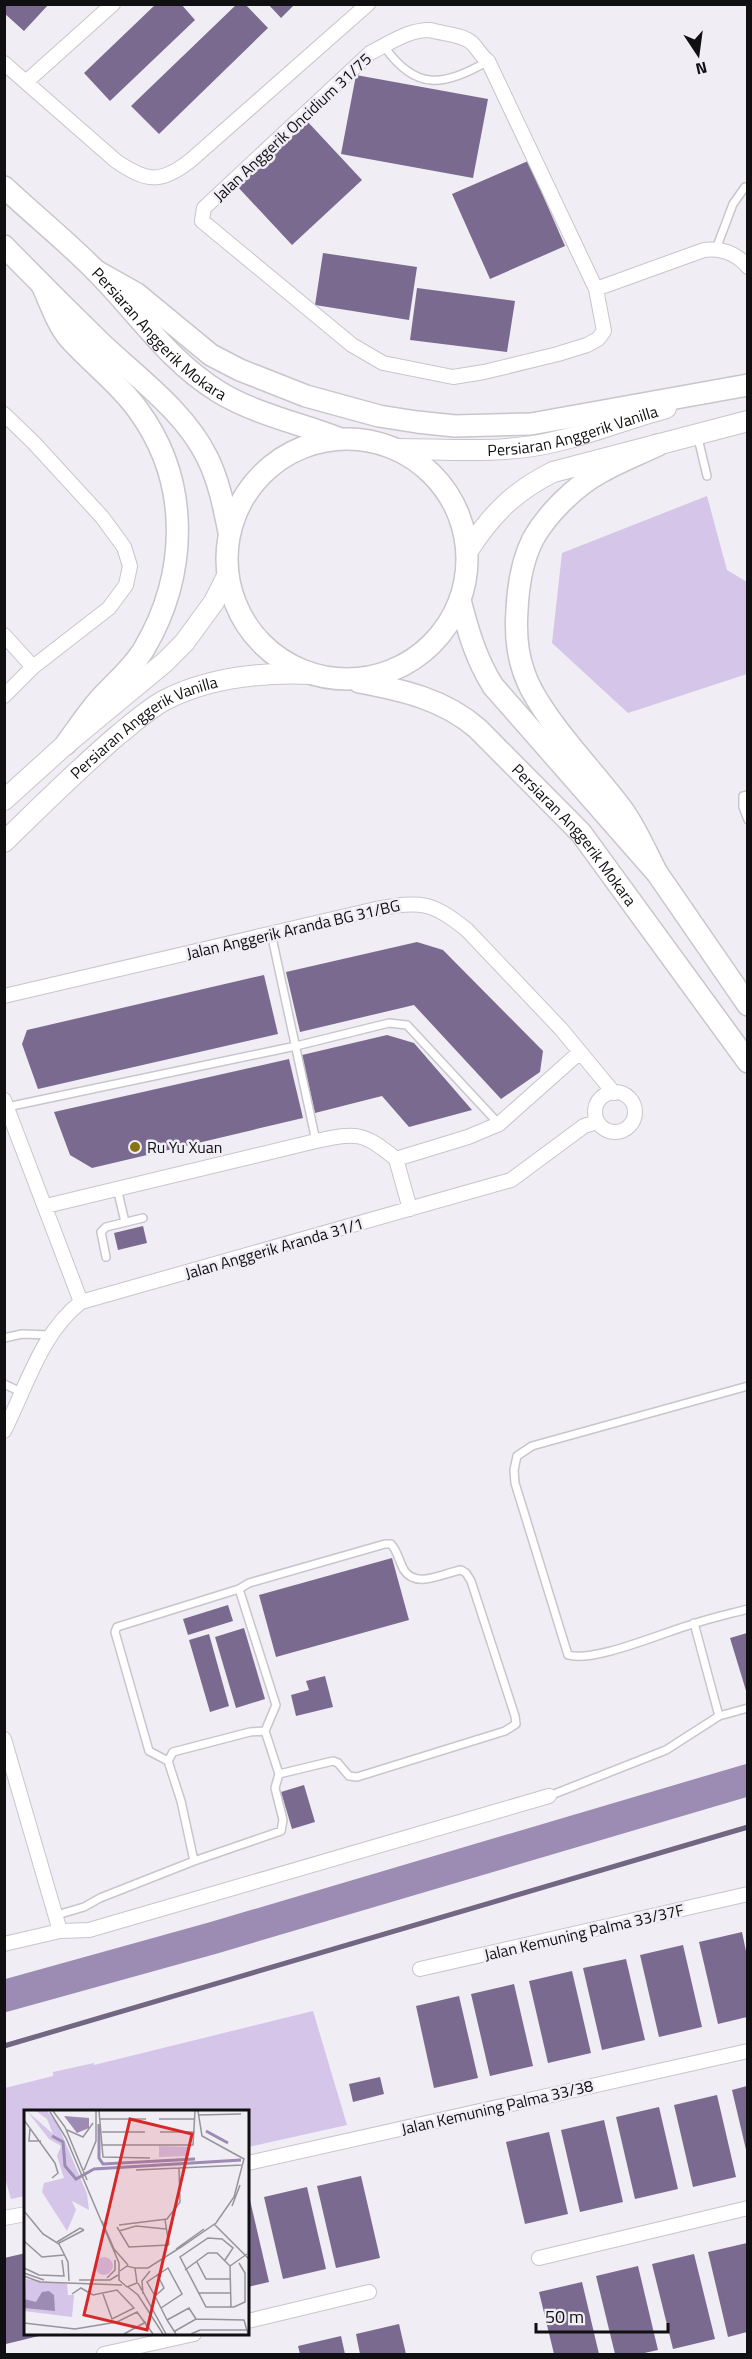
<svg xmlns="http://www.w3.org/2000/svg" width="752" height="2359" viewBox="0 0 752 2359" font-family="'Titillium Web',sans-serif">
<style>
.green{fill:#d4c5e9}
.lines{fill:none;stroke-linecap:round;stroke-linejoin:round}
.stream{stroke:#726682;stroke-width:5}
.river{stroke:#9c8bb2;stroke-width:32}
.building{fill:#7b6a8f}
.lane-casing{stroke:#c8c5cc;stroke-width:10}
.street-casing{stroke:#c8c5cc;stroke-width:16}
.secondary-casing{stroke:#c8c5cc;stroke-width:22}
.primary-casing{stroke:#c8c5cc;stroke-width:24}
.lane{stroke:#fff;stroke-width:7}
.street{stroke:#fff;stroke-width:14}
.secondary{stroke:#fff;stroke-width:20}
.primary{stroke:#fff;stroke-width:21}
.poi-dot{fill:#887315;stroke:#f0edf5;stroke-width:2}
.labels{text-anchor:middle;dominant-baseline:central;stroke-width:5;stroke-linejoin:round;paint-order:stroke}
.street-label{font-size:16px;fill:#100f11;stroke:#f0edf5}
.poi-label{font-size:16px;fill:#100f11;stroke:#f0edf5;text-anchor:start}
.inset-river{fill:none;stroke:#9c8bb2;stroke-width:3}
.inset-road{fill:none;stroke:#96949a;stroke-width:1.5}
.view{fill:#d62828;fill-opacity:0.15;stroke:#d62828;stroke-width:3}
.inset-edge{fill:none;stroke:#100f11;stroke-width:3}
</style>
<rect width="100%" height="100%" fill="#f0edf5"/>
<!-- green -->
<path class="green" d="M707,496L727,570L747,582V674L628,713L552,643L562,553Z
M313,2011L347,2125L248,2147V2112H26L25,2196L11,2199L5,2178V2088L53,2076V2072L94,2063V2065Z"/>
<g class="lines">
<!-- stream -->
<path class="stream" d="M4,2046L748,1827"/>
<!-- river -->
<path class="river" d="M4,1996L213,1938L748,1780"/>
</g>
<!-- building -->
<path class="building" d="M4,4H49L24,31L4,13Z
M156,4H181L195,20L110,101L84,73Z
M237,4H245L268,28L159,134L131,106Z
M268,4H295L281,18Z
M356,75L488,99L473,178L341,154Z
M306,120L362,180L292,245L236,185Z
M528,161L565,246L490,279L452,194Z
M323,253L417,267L409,320L315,305Z
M417,288L515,301L507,352L410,340Z
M417,942L443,950L543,1051L540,1072L501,1099L414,1005L300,1032L286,972Z
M264,975L278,1034L38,1089L22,1044L27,1030Z
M387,1035L414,1043L472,1110L409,1127L382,1096L315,1113L302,1055Z
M289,1059L303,1118L92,1168L70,1155L54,1112Z
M143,1226L147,1243L118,1250L114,1233Z
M392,1558L409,1620L276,1657L259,1595Z
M228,1605L233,1621L188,1635L183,1619Z
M244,1628L265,1699L236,1708L215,1637Z
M747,1633V1694L730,1638Z
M209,1634L229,1706L210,1712L189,1640Z
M325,1676L333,1707L296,1716L291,1695L309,1690L306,1681Z
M304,1785L315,1822L292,1829L281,1792Z
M742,1932L747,1956V2017L718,2024L699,1942Z
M683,1945L702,2027L659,2037L640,1955Z
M626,1959L645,2040L602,2050L583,1968Z
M572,1971L591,2053L548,2063L529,1981Z
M514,1984L533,2066L490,2076L471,1994Z
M459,1996L478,2078L434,2088L416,2006Z
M380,2077L384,2094L353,2102L349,2084Z
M747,2086V2154L732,2090Z
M717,2095L736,2177L693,2187L674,2105Z
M659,2107L678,2189L635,2199L616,2117Z
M604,2120L623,2202L580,2212L561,2130Z
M549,2132L568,2214L525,2224L506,2142Z
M361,2176L380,2258L336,2268L317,2186Z
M307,2187L326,2269L283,2279L264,2197Z
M250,2200L269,2282L248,2287V2201Z
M747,2243V2332L728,2337L708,2252Z
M26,2253V2334H47L6,2344L4,2335V2258Z
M694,2254L715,2339L673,2349L652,2264Z
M638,2266L658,2350L640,2354H615L596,2276Z
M582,2282L599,2354H554L539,2292Z
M399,2324L406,2354H360L356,2334Z
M341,2336L345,2354H300L298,2346Z"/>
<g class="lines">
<defs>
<path id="lane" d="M384,46C415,91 444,87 488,61
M716,249L733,204L745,187L748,188
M698,438L707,476
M748,795L743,796V807L748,820
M271,933L316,1141
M7,1107L296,1046L389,1023L407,1025L499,1124
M117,1188L125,1222
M106,1257L101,1232L106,1227L143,1218
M4,1338L22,1334L50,1335
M4,1384L23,1393
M748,1386L532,1446L517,1456L514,1470L515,1483L568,1655C594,1663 664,1632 693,1624C711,1618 729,1614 748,1609
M239,1589L249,1583L385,1544H391C398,1552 399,1561 404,1570C416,1589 443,1573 461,1570L466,1573L471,1581L515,1716L516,1724L505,1731L357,1777L349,1776L338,1763L333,1761L279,1774
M694,1623L719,1716
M549,1796L666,1750L719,1716L748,1708
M194,1861L181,1801L168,1761L173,1752L250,1732L265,1731
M57,1915L84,1907L100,1898L194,1861L281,1831L283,1820L275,1788L279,1774L265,1731L276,1705L239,1589L117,1627L115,1632L149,1751L168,1761"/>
<path id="street" d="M430,30C443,34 462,34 472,43C478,49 481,56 488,61L596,289L604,331L598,339L587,345L558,354L484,372L453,377L383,363L352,345L202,221L204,208L370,53C390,43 407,30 430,30Z
M4,63L116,161C147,182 161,184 191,160L368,4
M26,82L113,4
M596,289L704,250C721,248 736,253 748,267
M4,414L34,443L102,517L124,547L130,566L126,585L109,608L33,667L4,696
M4,635L33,667
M4,996L376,909C421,901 431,901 467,930L561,1029L614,1093
M595 1112a20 20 0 1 1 40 0a20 20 0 1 1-40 0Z
M4,1100L81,1302
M396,1159L410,1209
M46,1206L316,1141C357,1132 363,1132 396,1159L468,1137L499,1124L580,1052
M4,1431C27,1386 41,1333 81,1302L511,1180L584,1126L597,1122
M4,1739L60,1931L4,1944
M60,1931L89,1930L549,1796
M420,1969L748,1894
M248,2163L748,2051
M4,2218L26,2214
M539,2258L748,2208
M248,2321L369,2292
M104,2354L194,2334"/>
<g id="secondary">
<path id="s1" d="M395,449C441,449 488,453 533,446C578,439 621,420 666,408"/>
<path d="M467,552C491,515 513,492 553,472L748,421"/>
<path d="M4,800L66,744L165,662L184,643L214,602L226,578"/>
<path id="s2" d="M4,842C41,806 78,769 118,735C133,723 148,709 165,700C210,677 262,672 312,674"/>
</g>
<g id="primary">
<path id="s3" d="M4,187C34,215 66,241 95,270C137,312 168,361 219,392C255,414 299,423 338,438"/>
<path d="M4,246C36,279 69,312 102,344C138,378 185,412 207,457C219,481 224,507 229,532"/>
<path d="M96,271L137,294L211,355L240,370L306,396L379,416L417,422L455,426L531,424L748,385"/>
<path d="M42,285C50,302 57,324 69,338C91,363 119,383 138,410C191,482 188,574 144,649C132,669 114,683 99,700C87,714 77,729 66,744"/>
<circle cx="347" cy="559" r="120"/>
<path d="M460,600C468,631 476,659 493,686L657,873L748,1005"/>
<path id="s4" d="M359,682C402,690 444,699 478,729L581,833L748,1062"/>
<path d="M657,873C646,852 636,828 622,809C592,769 555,733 531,689C518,663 515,639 517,610C518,587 523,559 533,539C547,514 575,486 601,472C619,462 639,454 658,445"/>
</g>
</defs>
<!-- lane casing -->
<use href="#lane" class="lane-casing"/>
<!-- street casing -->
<use href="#street" class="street-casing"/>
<!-- secondary casing -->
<use href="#secondary" class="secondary-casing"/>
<!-- primary casing -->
<use href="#primary" class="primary-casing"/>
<!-- lane -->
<use href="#lane" class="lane"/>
<!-- street -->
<use href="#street" class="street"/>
<!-- secondary -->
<use href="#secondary" class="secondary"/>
<!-- primary -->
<use href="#primary" class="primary"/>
</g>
<!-- markers -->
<circle class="poi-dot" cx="135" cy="1147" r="6"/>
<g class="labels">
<!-- street labels -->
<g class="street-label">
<text transform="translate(292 127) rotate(-43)">Jalan Anggerik Oncidium 31/75</text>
<text stroke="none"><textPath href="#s3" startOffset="214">Persiaran Anggerik Mokara</textPath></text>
<text stroke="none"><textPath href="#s1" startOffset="180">Persiaran Anggerik Vanilla</textPath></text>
<text stroke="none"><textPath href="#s2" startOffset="183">Persiaran Anggerik Vanilla</textPath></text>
<text stroke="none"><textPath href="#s4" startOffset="273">Persiaran Anggerik Mokara</textPath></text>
<text transform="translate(293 929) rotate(-13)">Jalan Anggerik Aranda BG 31/BG</text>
<text transform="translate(274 1248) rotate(-16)">Jalan Anggerik Aranda 31/1</text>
<text transform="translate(584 1932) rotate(-13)">Jalan Kemuning Palma 33/37F</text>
<text transform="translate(497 2107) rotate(-13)">Jalan Kemuning Palma 33/38</text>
</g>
<!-- poi labels -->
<g class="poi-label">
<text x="147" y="1147">Ru Yu Xuan</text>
</g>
</g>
<!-- overview -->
<g transform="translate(24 2110)">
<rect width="225" height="225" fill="#f0edf5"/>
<path d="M3,1L29,24L23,9L12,1H23L34,15L63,84L65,100L48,91L52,100L43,121L18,82L20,73L40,68L33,46L37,36L25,29ZM135,36L164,37L165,46L135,47ZM71 156a9 9 0 1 1 18 0a9 9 0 1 1-18 0ZM2,169L43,174L44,185H50L48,207L0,201Z" fill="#d4c5e9"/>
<path d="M40,6L65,8V18L53,23ZM25,181L30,185L31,201L0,198V189L12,192L18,182Z" fill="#9c8bb2"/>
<path class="inset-river" d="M75,14V48L79,54L171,49M182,21L204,33M28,26L39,32L41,56L52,69L70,59L217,50"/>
<path class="inset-road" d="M29,1L41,17L63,70M75,1L79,47L126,48M26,2L42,28L95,153V170L103,177L113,173L111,158L103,156L96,161M174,5L217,4M76,9H122M135,9H171M0,10L31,53L34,63L28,68M6,18L5,31H17M43,20L59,27L69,13M78,22H121M136,22H171M78,35H169L171,1M60,60L72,31V1M112,60L155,58M208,96L216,75M0,101L19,124L35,134L44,152L45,171M141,110L145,135M78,111L90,139L104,155M190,114L225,149M95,115L143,109L156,92L155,58L219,55M93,117L105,137L145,135M95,121L112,116L142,119M0,131L18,147L40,145M33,132L56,118L60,120M35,133L60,120M152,139L180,119M201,150L209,138L198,129L184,128L156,147L182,197H210L221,192V163L215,153M173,152L182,169H206M206,156L223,144M0,158L15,165L40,166L38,150M110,158H124L157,137L192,113L210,87L220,49L178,26L174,1M161,160L184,143H193L206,156L207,197M0,163L20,170M0,166L16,172L98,175M83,168L91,160V150M55,170H86L94,165M114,173L142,224M104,177L114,185L139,224M174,183H207M48,184L57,178L69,185L93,180L110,198L88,209L79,184M119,184L118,171L126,161M131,186L140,178L133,164M137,198L158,184L144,158L123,172L131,186L143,210L152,224M143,210L165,198L172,209M0,213L51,219L93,212L113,202L129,224M151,221L172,209L220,210L224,224M100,224L122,212M167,224L176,220H224"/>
<path class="view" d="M106,9L168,24L123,220L60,205Z"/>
<rect width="225" height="225" class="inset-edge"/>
</g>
<!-- border -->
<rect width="752" height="2359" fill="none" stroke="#100f11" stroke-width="12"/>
<!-- north arrow -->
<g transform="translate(698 54) rotate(167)" stroke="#f0edf5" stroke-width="4.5" paint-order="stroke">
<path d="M0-4.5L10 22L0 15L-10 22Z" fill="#100f11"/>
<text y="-9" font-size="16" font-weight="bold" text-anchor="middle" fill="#100f11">N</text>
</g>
<!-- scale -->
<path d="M536 2323v9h132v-9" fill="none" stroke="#100f11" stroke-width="3"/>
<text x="545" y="2323" font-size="18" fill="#100f11" stroke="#f0edf5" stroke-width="4.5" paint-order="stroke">50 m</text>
</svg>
